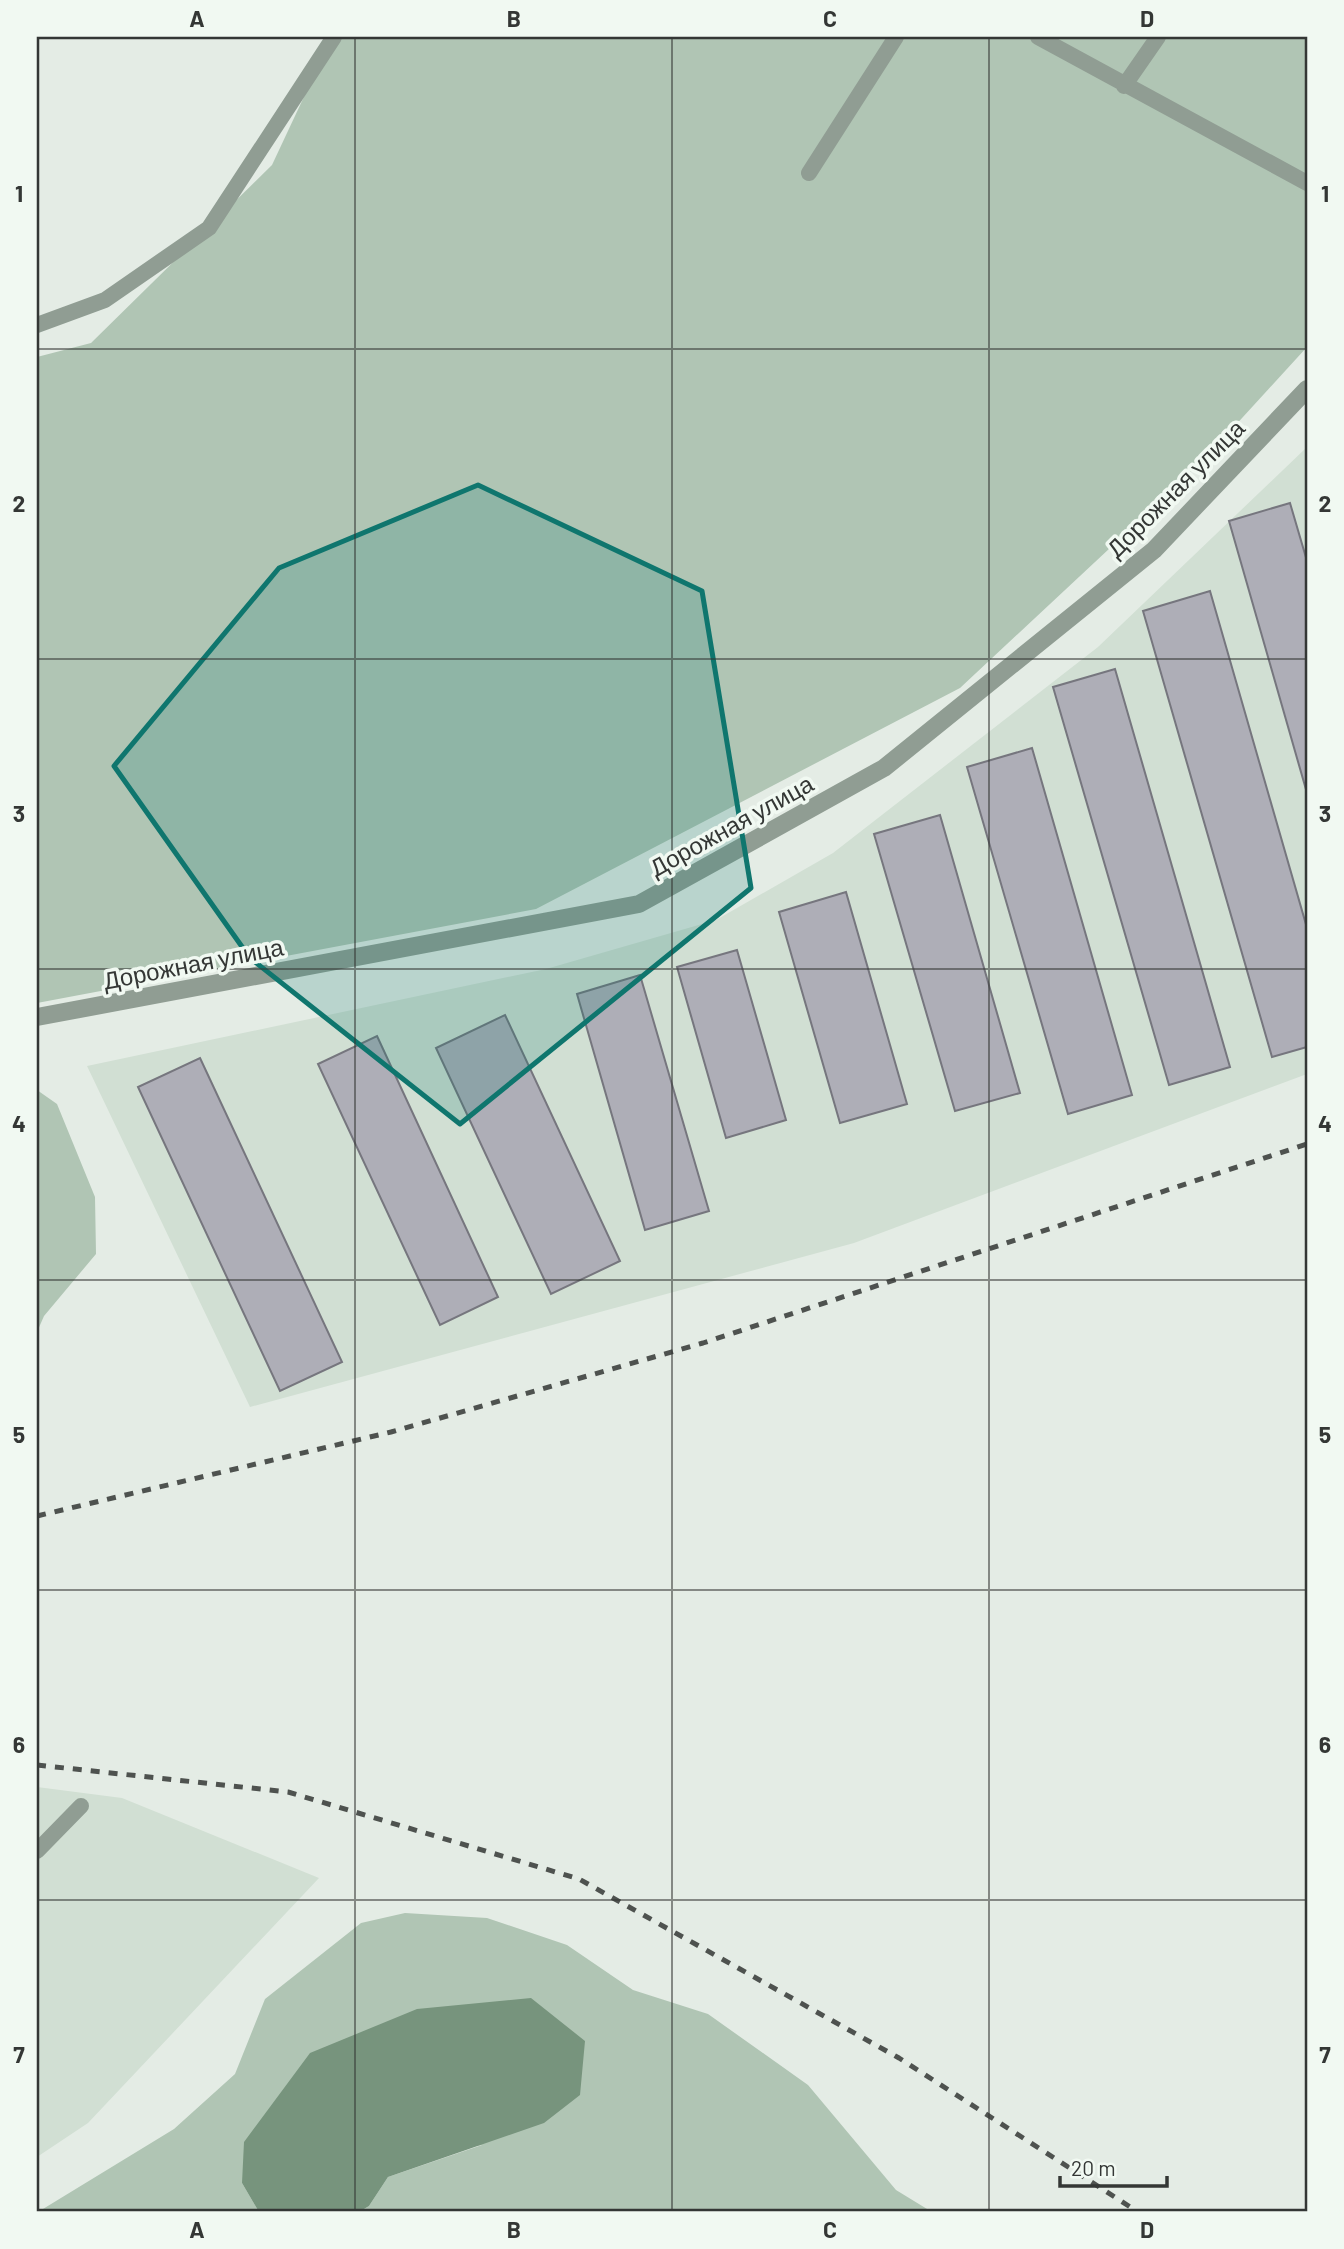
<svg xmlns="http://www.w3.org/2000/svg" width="1344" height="2249" viewBox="0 0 1344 2249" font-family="Barlow,sans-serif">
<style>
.built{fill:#d1dfd3}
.green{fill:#b0c5b4}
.water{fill:#77947d}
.building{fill:#aeaeb7;stroke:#76767e;stroke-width:2}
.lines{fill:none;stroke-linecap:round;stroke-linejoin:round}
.lane{stroke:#909d93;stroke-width:16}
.street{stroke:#909d93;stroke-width:18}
.rail{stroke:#4e524f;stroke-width:5;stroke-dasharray:9 9;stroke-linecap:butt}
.marked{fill:#0f766e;fill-opacity:0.2;stroke:#0f766e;stroke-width:5;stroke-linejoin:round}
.grid{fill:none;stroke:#343735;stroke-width:2;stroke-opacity:0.55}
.labels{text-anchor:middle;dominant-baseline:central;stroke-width:7;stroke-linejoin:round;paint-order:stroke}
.street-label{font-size:24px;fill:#343735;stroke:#f1f9f2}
.neatline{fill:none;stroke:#343735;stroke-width:2.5}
.grid-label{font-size:23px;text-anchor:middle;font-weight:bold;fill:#343735}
</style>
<rect width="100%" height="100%" fill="#e4ece5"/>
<!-- built -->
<path class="built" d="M1307,447V1074L854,1243L250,1407L87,1066L546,969L716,920L833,853L1098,647Z
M37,1787L122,1798L319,1878L88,2123L37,2157Z"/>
<!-- green -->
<path class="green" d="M332,37H1307V347L1200,464L960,688L536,909L37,1003V357L91,343L272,165Z
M37,1090L57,1104L95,1197L96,1254L44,1316L37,1332Z
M405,1913L487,1918L567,1945L633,1990L708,2014L808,2085L896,2190L932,2212H359L369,2206L388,2177L482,2145L242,2183L259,2212H38L174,2129L235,2074L265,1999L361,1923Z"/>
<!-- water -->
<path class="water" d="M531,1998L585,2041L580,2095L544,2123L388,2177L369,2206L359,2212H259L242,2183L244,2142L310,2053L417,2009Z"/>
<!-- building -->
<path class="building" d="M1290,503L1307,561V793L1229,521Z
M1210,591L1307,928V1047L1272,1057L1143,611Z
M1115,669L1230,1067L1169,1085L1053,687Z
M1032,748L1132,1095L1068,1114L967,767Z
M940,815L1020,1093L955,1111L874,834Z
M846,892L907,1104L840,1123L779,912Z
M737,950L786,1120L726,1138L677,967Z
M640,975L709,1211L645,1230L577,994Z
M505,1015L620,1261L551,1294L436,1048Z
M377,1036L498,1297L440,1325L318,1064Z
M200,1058L342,1362L280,1391L138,1087Z"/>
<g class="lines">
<!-- lane -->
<path class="lane" d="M1038,37L1307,183
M1124,86L1158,37
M809,173L896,37
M37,325L105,300L209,228L334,37
M37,1851L81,1806"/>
<!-- street -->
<path class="street" d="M37,1017L639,904L884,768L1154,550L1307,389"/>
<!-- rail -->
<path class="rail" d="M37,1516L391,1432L703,1343L1307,1144
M37,1765L288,1792L579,1879L899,2058L1138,2212"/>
</g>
<!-- marked area -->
<path class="marked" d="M478,485L702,591L751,888L460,1124L250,958L114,766L279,568Z"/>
<!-- grid -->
<path class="grid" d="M355,37V2212M672,37V2212M989,37V2212M37,349H1307M37,659H1307M37,969H1307M37,1280H1307M37,1590H1307M37,1900H1307"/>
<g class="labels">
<!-- street labels -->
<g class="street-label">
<text transform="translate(1175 488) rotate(-45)">Дорожная улица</text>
<text transform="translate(731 825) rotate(-29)">Дорожная улица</text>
<text transform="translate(193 963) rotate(-11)">Дорожная улица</text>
</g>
</g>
<!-- border -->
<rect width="1344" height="2249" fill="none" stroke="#f1f9f2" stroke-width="77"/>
<!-- scale -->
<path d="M1060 2176v10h107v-10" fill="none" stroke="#343735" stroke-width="3.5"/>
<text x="1071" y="2176" font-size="21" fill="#343735" stroke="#f1f9f2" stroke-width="5" paint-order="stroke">20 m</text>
<rect x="38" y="38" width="1268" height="2172" class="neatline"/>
<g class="grid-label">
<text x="197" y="27">A</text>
<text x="514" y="27">B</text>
<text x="830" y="27">C</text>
<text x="1147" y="27">D</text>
<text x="19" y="202">1</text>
<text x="1325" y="202">1</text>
<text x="19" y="512">2</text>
<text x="1325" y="512">2</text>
<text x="19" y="822">3</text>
<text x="1325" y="822">3</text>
<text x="19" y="1132">4</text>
<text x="1325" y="1132">4</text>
<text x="19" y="1443">5</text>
<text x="1325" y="1443">5</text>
<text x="19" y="1753">6</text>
<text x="1325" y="1753">6</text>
<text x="19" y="2063">7</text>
<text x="1325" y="2063">7</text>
<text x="197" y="2238">A</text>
<text x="514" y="2238">B</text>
<text x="830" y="2238">C</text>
<text x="1147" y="2238">D</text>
</g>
</svg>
